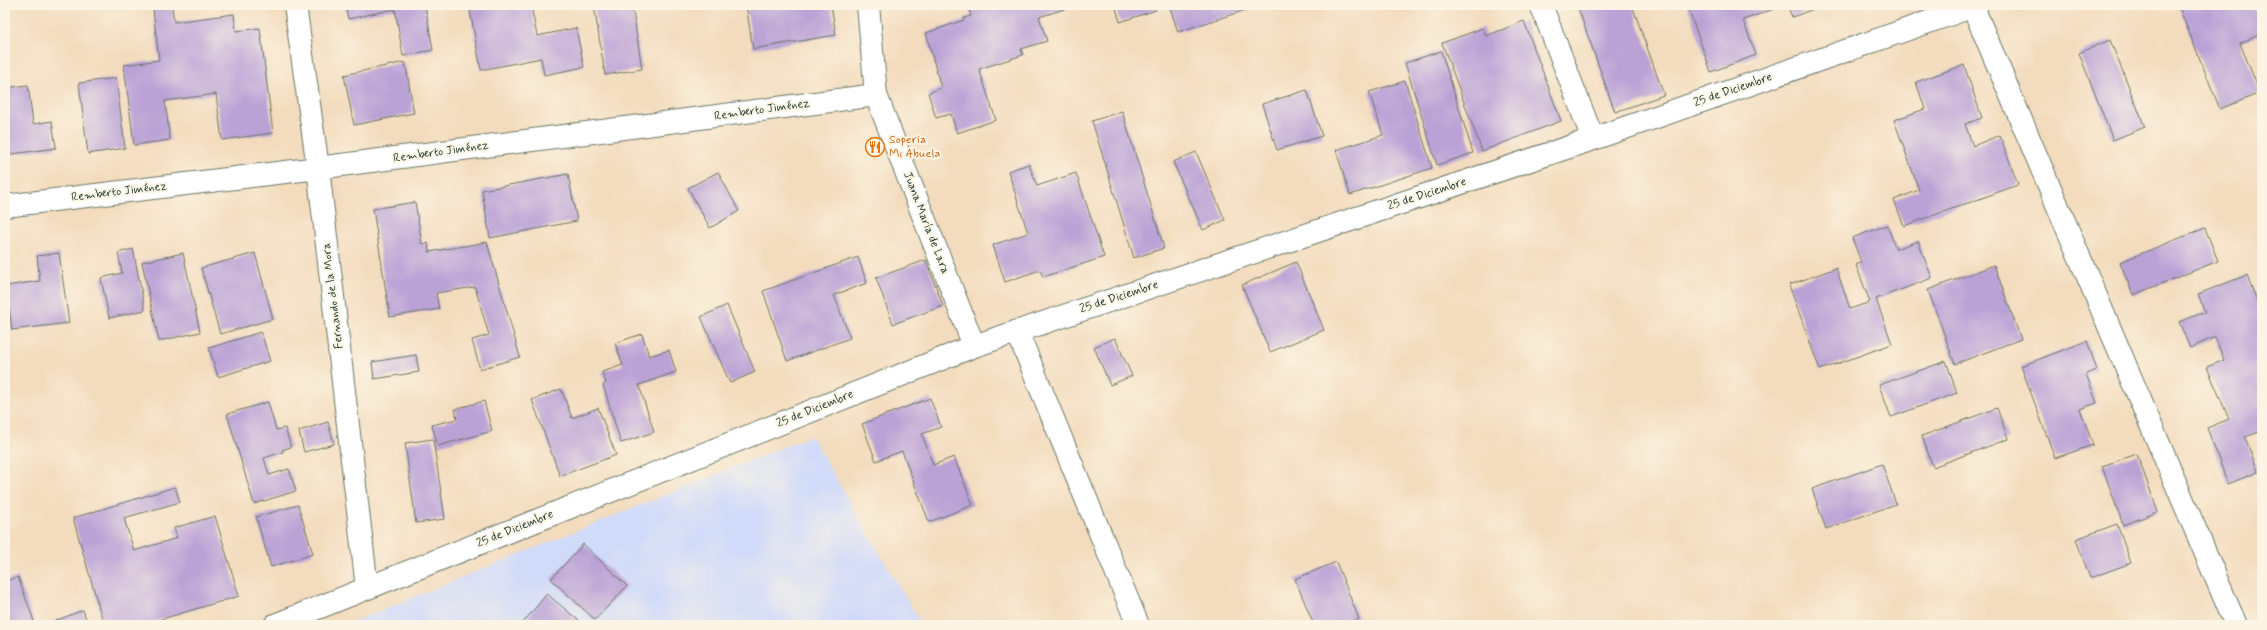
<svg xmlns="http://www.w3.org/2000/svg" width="2267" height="630" viewBox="0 0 2267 630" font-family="Mynerve,sans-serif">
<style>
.built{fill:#d0daf9}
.building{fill:#baa1d6}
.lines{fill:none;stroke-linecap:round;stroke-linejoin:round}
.minor-casing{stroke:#697564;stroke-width:24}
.minor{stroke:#fff;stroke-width:22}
.labels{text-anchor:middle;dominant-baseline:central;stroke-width:4;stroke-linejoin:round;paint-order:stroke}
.street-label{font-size:12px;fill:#1f3d34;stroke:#fcf5e5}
.food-label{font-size:12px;fill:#c56008;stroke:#fcf5e5;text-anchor:start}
</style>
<rect width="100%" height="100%" fill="#fcf5e5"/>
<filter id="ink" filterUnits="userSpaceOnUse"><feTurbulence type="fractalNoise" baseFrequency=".025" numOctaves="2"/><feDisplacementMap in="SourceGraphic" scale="8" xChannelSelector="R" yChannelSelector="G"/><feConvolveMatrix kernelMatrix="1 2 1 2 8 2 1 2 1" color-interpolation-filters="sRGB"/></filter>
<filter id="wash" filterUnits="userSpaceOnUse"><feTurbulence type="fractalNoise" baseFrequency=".012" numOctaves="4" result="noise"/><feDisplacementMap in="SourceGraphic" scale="16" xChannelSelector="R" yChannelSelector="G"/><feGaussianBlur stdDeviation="0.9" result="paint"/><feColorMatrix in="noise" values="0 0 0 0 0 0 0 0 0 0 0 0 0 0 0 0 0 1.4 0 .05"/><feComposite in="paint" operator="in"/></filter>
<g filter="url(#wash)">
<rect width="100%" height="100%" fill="#f3dcbd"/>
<!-- built -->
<path class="built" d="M811,436L922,625H345Z"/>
<g id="blocks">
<!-- building -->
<path class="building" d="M345,5H425L433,50L403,56L395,9L348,19Z
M469,5H531L537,36L576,28L584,67L544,75L541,58L481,70Z
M594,5H632L642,69L605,75Z
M746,5H831L836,35L753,49Z
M968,5H995L996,8L1005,5H1077L1039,17L1047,41L1021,49L1023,55L979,69L996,120L957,133L951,114L936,118L928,93L941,88L926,33L964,20V18L971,16Z
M1115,5H1154L1156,10L1120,22Z
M1169,5H1261L1178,32Z
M1577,5H1632L1664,95L1615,112Z
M1687,5H1785L1743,20L1756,55L1711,72Z
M1787,5H1825L1792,17Z
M2178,5H2262V34L2240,43L2260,93L2220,109Z
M172,6L174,22L234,14L236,31L260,28L273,133L222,140L216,94L165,101L170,140L134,145L124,65L159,60L153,9Z
M1524,21L1561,121L1482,151L1442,43L1483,28L1486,36Z
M2110,40L2145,127L2113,140L2079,53Z
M1441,51L1473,153L1437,165L1405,63Z
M405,62L414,113L354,125L344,75Z
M1964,65L1982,118L1965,124L1973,146L2000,135L2018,185L1904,226L1894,200L1919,190L1894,120L1925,109L1916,82Z
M116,78L125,148L88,154L79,83Z
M1405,81L1432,168L1350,195L1336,150L1383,135L1369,92Z
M28,85L33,124L52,121L56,148L5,155V88Z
M1307,90L1322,136L1277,150L1262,104Z
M1122,111L1164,248L1134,258L1092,121Z
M1196,152L1225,220L1203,230L1173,162Z
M1029,164L1037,186L1076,173L1104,257L1043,277L1040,270L1005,282L993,245L1028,233L1008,171Z
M718,172L739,211L710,228L688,188Z
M568,174L577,221L490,238L482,190Z
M415,202L422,244L428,243L429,252L487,242L520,357L480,369L472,340L489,335L475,287L436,293L439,309L390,317L373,209Z
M1887,225L1896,249L1918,241L1932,278L1876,299L1892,344L1820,370L1789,285L1836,268L1850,309L1870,302L1856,265L1861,262L1852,238Z
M2205,228L2218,261L2133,295L2120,262Z
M133,249L145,310L109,318L101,278L122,273L118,253Z
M59,253L69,323L12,330L6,286L40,281L37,256Z
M183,253L200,332L159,341L142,262Z
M255,253L273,319L220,334L201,268Z
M858,257L867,283L834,295L850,338L787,361L763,291Z
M926,260L943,306L893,324L876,278Z
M1296,262L1324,330L1270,352L1242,285Z
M1994,265L2021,339L1955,364L1928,290Z
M2247,275L2262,314V431L2245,437L2258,472L2228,484L2207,428L2229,419L2207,367L2224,360L2215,337L2190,348L2179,322L2205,312L2198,294Z
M727,305L755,372L730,383L701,317Z
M261,332L270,361L218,377L209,348Z
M642,334L649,356L669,350L676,372L639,385L654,432L621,443L603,385L606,383L602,372L623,365L615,343Z
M1115,338L1132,376L1110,385L1094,347Z
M2087,341L2097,370L2086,374L2097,403L2080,409L2093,445L2055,458L2021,366Z
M416,355L419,372L374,379L372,362Z
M1946,361L1957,393L1891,417L1879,385Z
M561,389L572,418L598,408L616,455L560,476L532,400Z
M930,398L941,427L922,434L933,465L954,457L973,505L929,522L902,451L876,461L862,424Z
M484,401L492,431L438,446L432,425L457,419L455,409Z
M268,402L276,430L285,428L291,447L282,450L283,452L264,458L269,475L289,469L296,491L254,504L227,414Z
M1997,408L2008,439L1933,467L1922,436Z
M328,422L334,444L304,452L299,431Z
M433,439L445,519L416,523L405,443Z
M2137,454L2158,512L2123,525L2102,466Z
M1882,464L1896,504L1826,529L1812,489Z
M175,487L180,502L124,518L134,551L177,538L174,528L215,516L239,596L142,625H104L73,518Z
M298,505L313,554L271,567L256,517Z
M2117,524L2131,563L2090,578L2076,539Z
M583,544L627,586L595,620L551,579Z
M1336,562L1359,619L1343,625H1314L1295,579Z
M18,577L34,621L23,625H5V581Z
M547,594L584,625H521Z
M83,610L88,625H45Z"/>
</g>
</g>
<g filter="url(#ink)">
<use href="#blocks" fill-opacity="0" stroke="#697564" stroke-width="1"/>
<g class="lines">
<defs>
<path id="minor" d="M295,5L318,168L367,588
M868,5L876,95L974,346
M1541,5L1593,139
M1973,7L2236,625
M5,206L318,168L876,95
M1017,331L1138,625
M275,625L974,346L1593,139L1977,5"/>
</defs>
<!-- minor casing -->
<use href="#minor" class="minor-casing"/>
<!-- minor -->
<use href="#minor" class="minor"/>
</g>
</g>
<!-- icons -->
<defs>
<symbol id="restaurant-ring" viewBox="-11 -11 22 22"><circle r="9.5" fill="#fcf5e5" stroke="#e8710a" stroke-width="1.5"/><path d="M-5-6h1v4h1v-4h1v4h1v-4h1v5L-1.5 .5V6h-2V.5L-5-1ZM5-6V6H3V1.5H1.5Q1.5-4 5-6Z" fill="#e8710a"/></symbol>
</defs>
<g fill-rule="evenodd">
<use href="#restaurant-ring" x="864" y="136" width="22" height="22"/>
</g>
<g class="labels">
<!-- street labels -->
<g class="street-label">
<text transform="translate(1733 90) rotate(-19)">25 de Diciembre</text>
<text transform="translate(762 110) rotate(-8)">Remberto Jiménez</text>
<text transform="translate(441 152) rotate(-8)">Remberto Jiménez</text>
<text transform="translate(119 192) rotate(-7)">Remberto Jiménez</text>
<text transform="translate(1427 194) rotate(-18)">25 de Diciembre</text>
<text transform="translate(926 223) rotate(69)">Juana María de Lara</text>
<text transform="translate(333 296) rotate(-97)">Fernando de la Mora</text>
<text transform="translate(1119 297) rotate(-18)">25 de Diciembre</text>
<text transform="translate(815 409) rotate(-22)">25 de Diciembre</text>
<text transform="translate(515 529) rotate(-22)">25 de Diciembre</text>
</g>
<!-- food labels -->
<g class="food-label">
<text x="889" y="140">Soperia<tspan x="889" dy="14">Mi Abuela</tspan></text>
</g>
</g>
<!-- margin -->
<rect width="2267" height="630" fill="none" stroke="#fcf5e5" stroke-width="20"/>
</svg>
